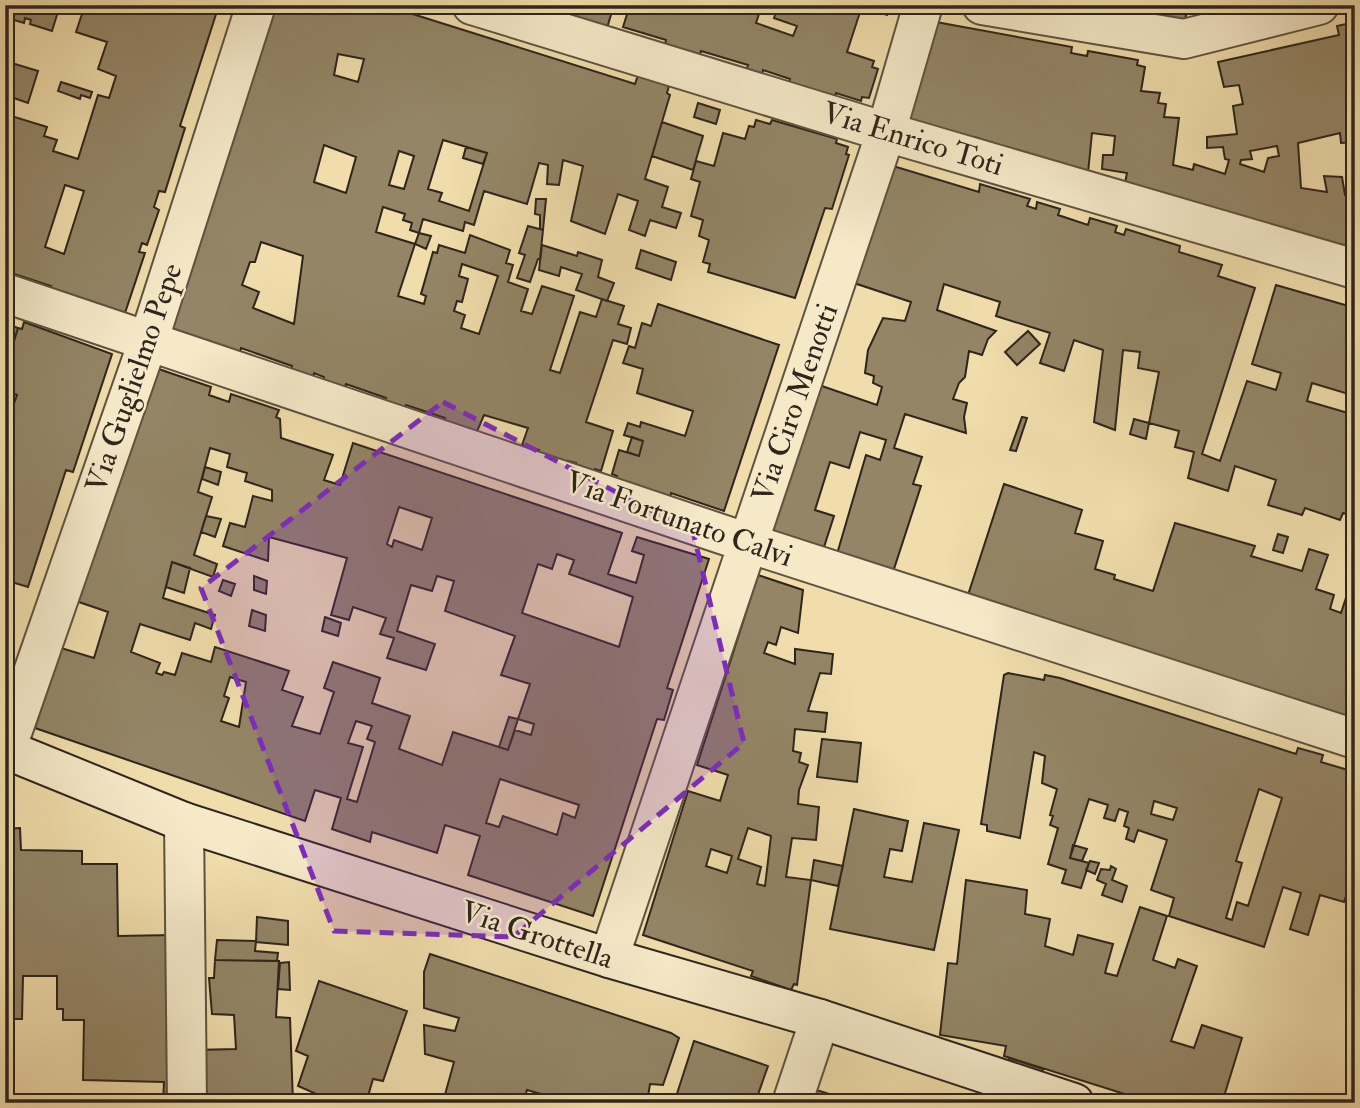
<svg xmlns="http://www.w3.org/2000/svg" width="1360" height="1108" viewBox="0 0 1360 1108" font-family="'IM FELL Double Pica',serif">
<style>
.building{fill:#938566;stroke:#2e251c;stroke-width:2;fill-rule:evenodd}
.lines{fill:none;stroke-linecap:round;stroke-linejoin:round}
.street-casing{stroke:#5e5340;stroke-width:42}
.secondary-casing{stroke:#2e251c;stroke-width:42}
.street{stroke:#f5e9c8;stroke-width:38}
.secondary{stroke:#f5e9c8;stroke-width:38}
.marked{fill:#7b2cbf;fill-opacity:0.2;stroke:#7b2cbf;stroke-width:5;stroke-dasharray:14 9;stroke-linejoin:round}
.labels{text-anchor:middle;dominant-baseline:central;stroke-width:5;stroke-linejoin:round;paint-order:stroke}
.street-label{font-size:30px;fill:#2e251c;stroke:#f5e9c8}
</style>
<rect width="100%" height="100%" fill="#f0ddab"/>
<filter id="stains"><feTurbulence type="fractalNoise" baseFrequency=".00286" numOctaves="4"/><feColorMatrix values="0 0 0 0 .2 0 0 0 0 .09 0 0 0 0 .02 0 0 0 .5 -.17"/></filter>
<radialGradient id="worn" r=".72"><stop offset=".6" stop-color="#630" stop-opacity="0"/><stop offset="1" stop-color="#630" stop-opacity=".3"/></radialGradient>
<!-- building -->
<path class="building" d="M5,5H60L52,31L30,24L31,20L25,18L24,23L11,19L5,39Z
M85,5H219L180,126L185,128L165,192L159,191L154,207L159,210L147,245L142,243L139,252L145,253L124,316L48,291L51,286L5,271V114L47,127L44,136L57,140L53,151L78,159L98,95L109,98L116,76L98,69L107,42L76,32ZM65,185L84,191L64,254L45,247Z
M273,5H384L635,84L638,75L669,86L667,93L670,95L645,179L668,187L662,207L681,213L676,228L650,220L645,236L629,230L638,201L618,194L605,234L571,221L583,166L563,160L559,185L547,184L548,165L539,163L527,204L484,191L474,225L465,222L463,231L423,219L419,233L410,230L412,223L403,220L405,214L383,207L376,232L415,244L398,296L424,304L426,296L421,294L433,252L437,253L439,245L465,253L470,235L510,250L506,263L513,265L508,282L528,289L521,311L532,314L542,286L574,296L550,370L560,373L580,312L596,317L602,299L624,306L618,324L631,328L627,344L613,340L586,422L613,431L601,471L595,469L594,475L574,468L576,463L568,461L567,466L537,457L539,450L522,445L528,428L484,415L475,436L443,425L445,418L406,405L404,412L384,405L386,398L346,384L343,391L322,385L324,377L314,373L312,381L290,374L292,366L241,348L239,357L156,329ZM338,54L364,59L358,82L334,75ZM443,140L487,153L469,211L439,201L442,193L428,189ZM324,145L356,157L346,193L314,182ZM399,151L414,156L404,189L389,185ZM261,242L303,256L294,324L253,308L259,292L242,285L250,262H255ZM462,264L498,276L479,334L461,328L465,315L454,311L457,301L462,302L468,279L459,276Z
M553,5H614L607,28L571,17L572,11Z
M630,5H762L756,23L793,36L797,26L774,18L778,5H891L887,15L862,6L847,52L874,61L872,67L878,69L869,98L862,97L861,101L836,93L834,99L789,84L790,79L763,70L762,76L746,71L748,65L701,51L699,57L665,46L666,40L623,27Z
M1073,5H1189L1185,19L1175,22Z
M1200,5H1239L1198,15Z
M936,22L1072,47L1071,53L1087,56L1088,51L1138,60L1137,65L1145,67L1141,91L1160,93L1158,103L1166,104L1164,117L1179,118L1173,165L1193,170L1194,164L1225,174L1229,160L1225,159L1223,147L1207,148V137L1237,134L1233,106L1243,104L1239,85L1224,87L1218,62L1339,35L1337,26L1355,22V142L1341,143L1340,133L1298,143L1301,188L1327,192L1324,176L1342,177L1345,195L1355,197V265L1125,183L1127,173L1102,169L1103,155H1113L1115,136L1092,133L1088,173L975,137L974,144L900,121ZM1277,146L1279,156L1268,158L1264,172L1240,164L1241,160L1252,159L1250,151Z
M5,61L38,71L28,103L5,95Z
M61,82L92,92L90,98L81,95L80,99L58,91Z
M698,103L720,110L716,124L694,117Z
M756,120L770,124L772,120L837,139L836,143L848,147L846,154L849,155L832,209L825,208L795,298L708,272L710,264L703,262L709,240L699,236L703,220L691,216L700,182L691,179L696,161L714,166L723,133L745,139L749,126L754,127Z
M662,122L703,136L693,170L652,156Z
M466,147L487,153L483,164L463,158Z
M893,166L979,192L980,184L1030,199L1027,206L1036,209L1037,202L1060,209L1058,215L1088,225L1090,218L1117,226L1115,232L1124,235L1126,229L1180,246L1179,252L1222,265L1218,276L1255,288L1202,454L1220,461L1247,381L1276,390L1281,373L1252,364L1276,285L1352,307L1355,301V396L1312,383L1307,401L1355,415V484L1349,501L1355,502V517L1343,513L1340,520L1305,508L1302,515L1268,505L1276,480L1235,466L1228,491L1188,478L1194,452L1175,447L1179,431L1149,423L1159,372L1138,368L1140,352L1123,350L1115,430L1094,422L1103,350L1074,340L1064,371L1040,363L1050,333L996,316L1000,302L944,284L937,310L996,331L988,339L982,355L969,351L965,377L959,383L953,399L967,403L964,417L966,433L905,414L894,448L922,457L913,484L921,486L893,572L837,554L866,455L880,460L886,440L860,432L849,468L830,462L815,510L834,516L824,547L763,532L819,385L877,405L882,387L873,383L874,376L865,373L868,350L883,318L905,321L911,302L854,283Z
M536,199H546L543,230L540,229V215L535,214Z
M528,226L543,230L540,259H538L530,282L517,278L525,255L519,253Z
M419,233L431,236L426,249L415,244Z
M542,245L577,256L578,252L602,260L598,277L614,283L607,301L576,290L582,274L561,267L559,276L539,270Z
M641,250L676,262L671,280L636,268Z
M658,304L779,345L724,511L671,493L670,499L615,481L617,476L612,474L619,450L639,456L643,441L624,435L628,423L640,427L641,422L685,436L693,411L637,393L643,369L623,363L629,346L635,348L642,323L651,326Z
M24,322L112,354L73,472L66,470L28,587L5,580V429L17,395L5,391V370L18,328L22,329Z
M5,323L18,328L5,370Z
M1028,331L1040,344L1017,365L1005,352Z
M147,365L211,387L209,395L229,402L231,394L279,410L276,417L280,419L281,438L333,455L324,480L340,485L353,443L622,533L608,574L636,583L644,555L632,551L637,537L709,559L667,688L673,690L664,720L657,719L593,916L468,875L480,836L445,825L437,853L372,832L370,842L332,829L341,798L315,790L305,821L35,728L61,648L94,658L108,612L76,601ZM210,448L230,454L227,467L247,473L245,481L272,490V501L253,496L245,527L230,523L223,546L268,561L269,537L347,558L331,615L349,620L353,607L386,618L380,634L394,638L387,658L426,670L435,644L397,631L411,585L432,591L437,576L454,581L445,611L515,636L501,675L530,684L518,719L534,724L531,735L515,730L508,750L453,732L442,765L399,749L410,716L372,703L380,678L333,662L324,688L334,692L320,734L292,726L303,697L282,690L289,671L215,647L211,662L182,653L175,675L164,672L162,675L156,673L160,663L131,652L140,624L190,640L195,623L211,629L215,615L163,598L172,562L213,577L217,564L194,555L212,497L198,492ZM399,507L432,518L422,550L394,540L392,547L387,544ZM557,554L574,560L569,574L633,597L619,647L522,613L538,564L552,569ZM230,677L246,682L239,727L221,721L229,698L224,696ZM356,721L372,726L367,739L375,742L357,802L347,799L363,747L348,743ZM500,779L579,805L575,818L563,813L557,835L503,816L499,827L486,823Z
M1022,417L1027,418L1016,451L1010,450Z
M1134,419L1149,423L1146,439L1130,434Z
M632,437L643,441L639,456L627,452Z
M205,467L221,472L218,485L202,479Z
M1004,484L1082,510L1075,533L1103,541L1095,569L1115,575L1114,579L1153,591L1175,523L1255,546L1251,556L1302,571L1309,549L1328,555L1316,589L1334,595L1330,609L1341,613L1355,570V633L1351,647L1355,649V720L968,595Z
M206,516L221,519L215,537L201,532Z
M1278,534L1288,537L1283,553L1273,550Z
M172,562L190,568L184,593L166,587Z
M758,575L803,590L798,633L781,627L776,645L768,642L764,653L795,664V649L833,654L831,674L820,673L808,711L827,713L825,732L795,729L793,751L801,753L799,762L808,765L799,790L798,804L819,807L816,840L792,838L786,877L811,880L797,985L794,984L791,990L751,976L753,971L643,935L688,791L720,801L728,775L697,765ZM748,828L771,836L765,886L757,884L761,867L738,859ZM711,849L732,856L727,873L706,866Z
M254,576L267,581L266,594L254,590Z
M223,580L235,584L231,596L219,591Z
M252,610L266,615L265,631L249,626Z
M325,617L341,623L338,636L322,631Z
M5,636L11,637L5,654Z
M1008,673L1044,680L1045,675L1060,678L1296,754L1298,748L1323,755L1321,762L1355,772V896L1347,893L1344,902L1320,895L1308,935L1290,929L1301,893L1283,887L1264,947L1169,916L1174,898L1151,890L1167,840L1138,830L1134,842L1126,839L1129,828L1124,826L1128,812L1119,809L1115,821L1104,818L1108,805L1089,799L1070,858L1089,863L1081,888L1062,883L1066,870L1048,864L1058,828L1050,825L1053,816L1050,815L1057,789L1042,783L1045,756L1034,752L1020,838L987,831V825L981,824L1004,675ZM1259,789L1282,798L1248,906L1237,902L1232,920L1226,918L1242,863L1236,861ZM1154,801L1177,808L1173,820L1151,814Z
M509,717L518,719L508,750L499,747Z
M822,739L861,743L857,782L817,777Z
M854,809L908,821L902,851L890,849L884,877L912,882L924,823L959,830L934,950L830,929Z
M20,828L21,850L82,851V864H117L118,936L173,935V1103H163L164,1082L83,1080L84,1020H63V1009H57V976H23L22,1019H5V829Z
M1073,845L1087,849L1082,861L1070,858Z
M814,860L843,866L838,886L811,880Z
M1090,861L1099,863L1095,874L1086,870Z
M1111,866L1116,869L1112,880L1127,886L1122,902L1102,895L1106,884L1097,880L1101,869L1110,870Z
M966,880L1027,890L1025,914L1050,919L1045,946L1073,955L1078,935L1113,944L1105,973L1117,976L1140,907L1167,916L1153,960L1175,968L1178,959L1197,966L1171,1041L1194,1048L1202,1025L1242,1038L1222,1103H1153L1004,1056L1006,1046L940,1035L948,963L957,964Z
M257,917L288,921V945L256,942Z
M217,940L256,941L255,951L278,953L277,961L215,960Z
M430,954L671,1033L679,1038L663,1085L650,1084L647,1103H538L541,1094L527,1090L523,1103L443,1102L454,1062L425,1054L424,1025L455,1031L459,1018L424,1008V972Z
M215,960L279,961L276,1017L290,1018L293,1103H196L194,1050L236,1049L234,1015L212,1014L209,978H214Z
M289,962L290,990L278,989L280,963Z
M319,981L407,1011L383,1081L373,1079L366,1103H319L321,1096L298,1086L308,1056L296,1051Z
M694,1041L768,1066L755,1103H674Z
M1009,1058L1043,1069L1042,1074L1008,1063Z
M807,1087L858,1103H802Z"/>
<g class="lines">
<defs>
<path id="street" d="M472,5L886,132L1355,269
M982,5L1184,39L1319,5
M5,293L748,543L1355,739
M6,750L149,339L256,5
M184,822L187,1103
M609,958L886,132L923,5
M792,1103L820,1019"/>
<path id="secondary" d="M5,749L184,822L609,958L820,1019L1074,1103"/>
</defs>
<!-- street casing -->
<use href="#street" class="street-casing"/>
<!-- secondary casing -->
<use href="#secondary" class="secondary-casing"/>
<!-- street -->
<use href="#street" class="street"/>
<!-- secondary -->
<use href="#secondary" class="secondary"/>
</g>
<!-- marked area -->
<path class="marked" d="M443,402L693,532L744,743L513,937L334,931L201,588Z"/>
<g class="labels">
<!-- street labels -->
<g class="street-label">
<text transform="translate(913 139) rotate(17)">Via Enrico Toti</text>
<text transform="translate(134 378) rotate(-71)">Via Guglielmo Pepe</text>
<text transform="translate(795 403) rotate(-71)">Via Ciro Menotti</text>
<text transform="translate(679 519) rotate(19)">Via Fortunato Calvi</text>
<text transform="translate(537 935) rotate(18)">Via Grottella</text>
</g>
</g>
<!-- margin -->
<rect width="1360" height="1108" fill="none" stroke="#f0ddab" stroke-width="28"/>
<rect x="7" y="7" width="1346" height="1094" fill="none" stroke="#2e251c" stroke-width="3.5"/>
<rect x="14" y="14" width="1332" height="1080" fill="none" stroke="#2e251c" stroke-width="2"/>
<rect width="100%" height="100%" filter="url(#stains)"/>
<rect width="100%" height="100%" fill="url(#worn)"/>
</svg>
